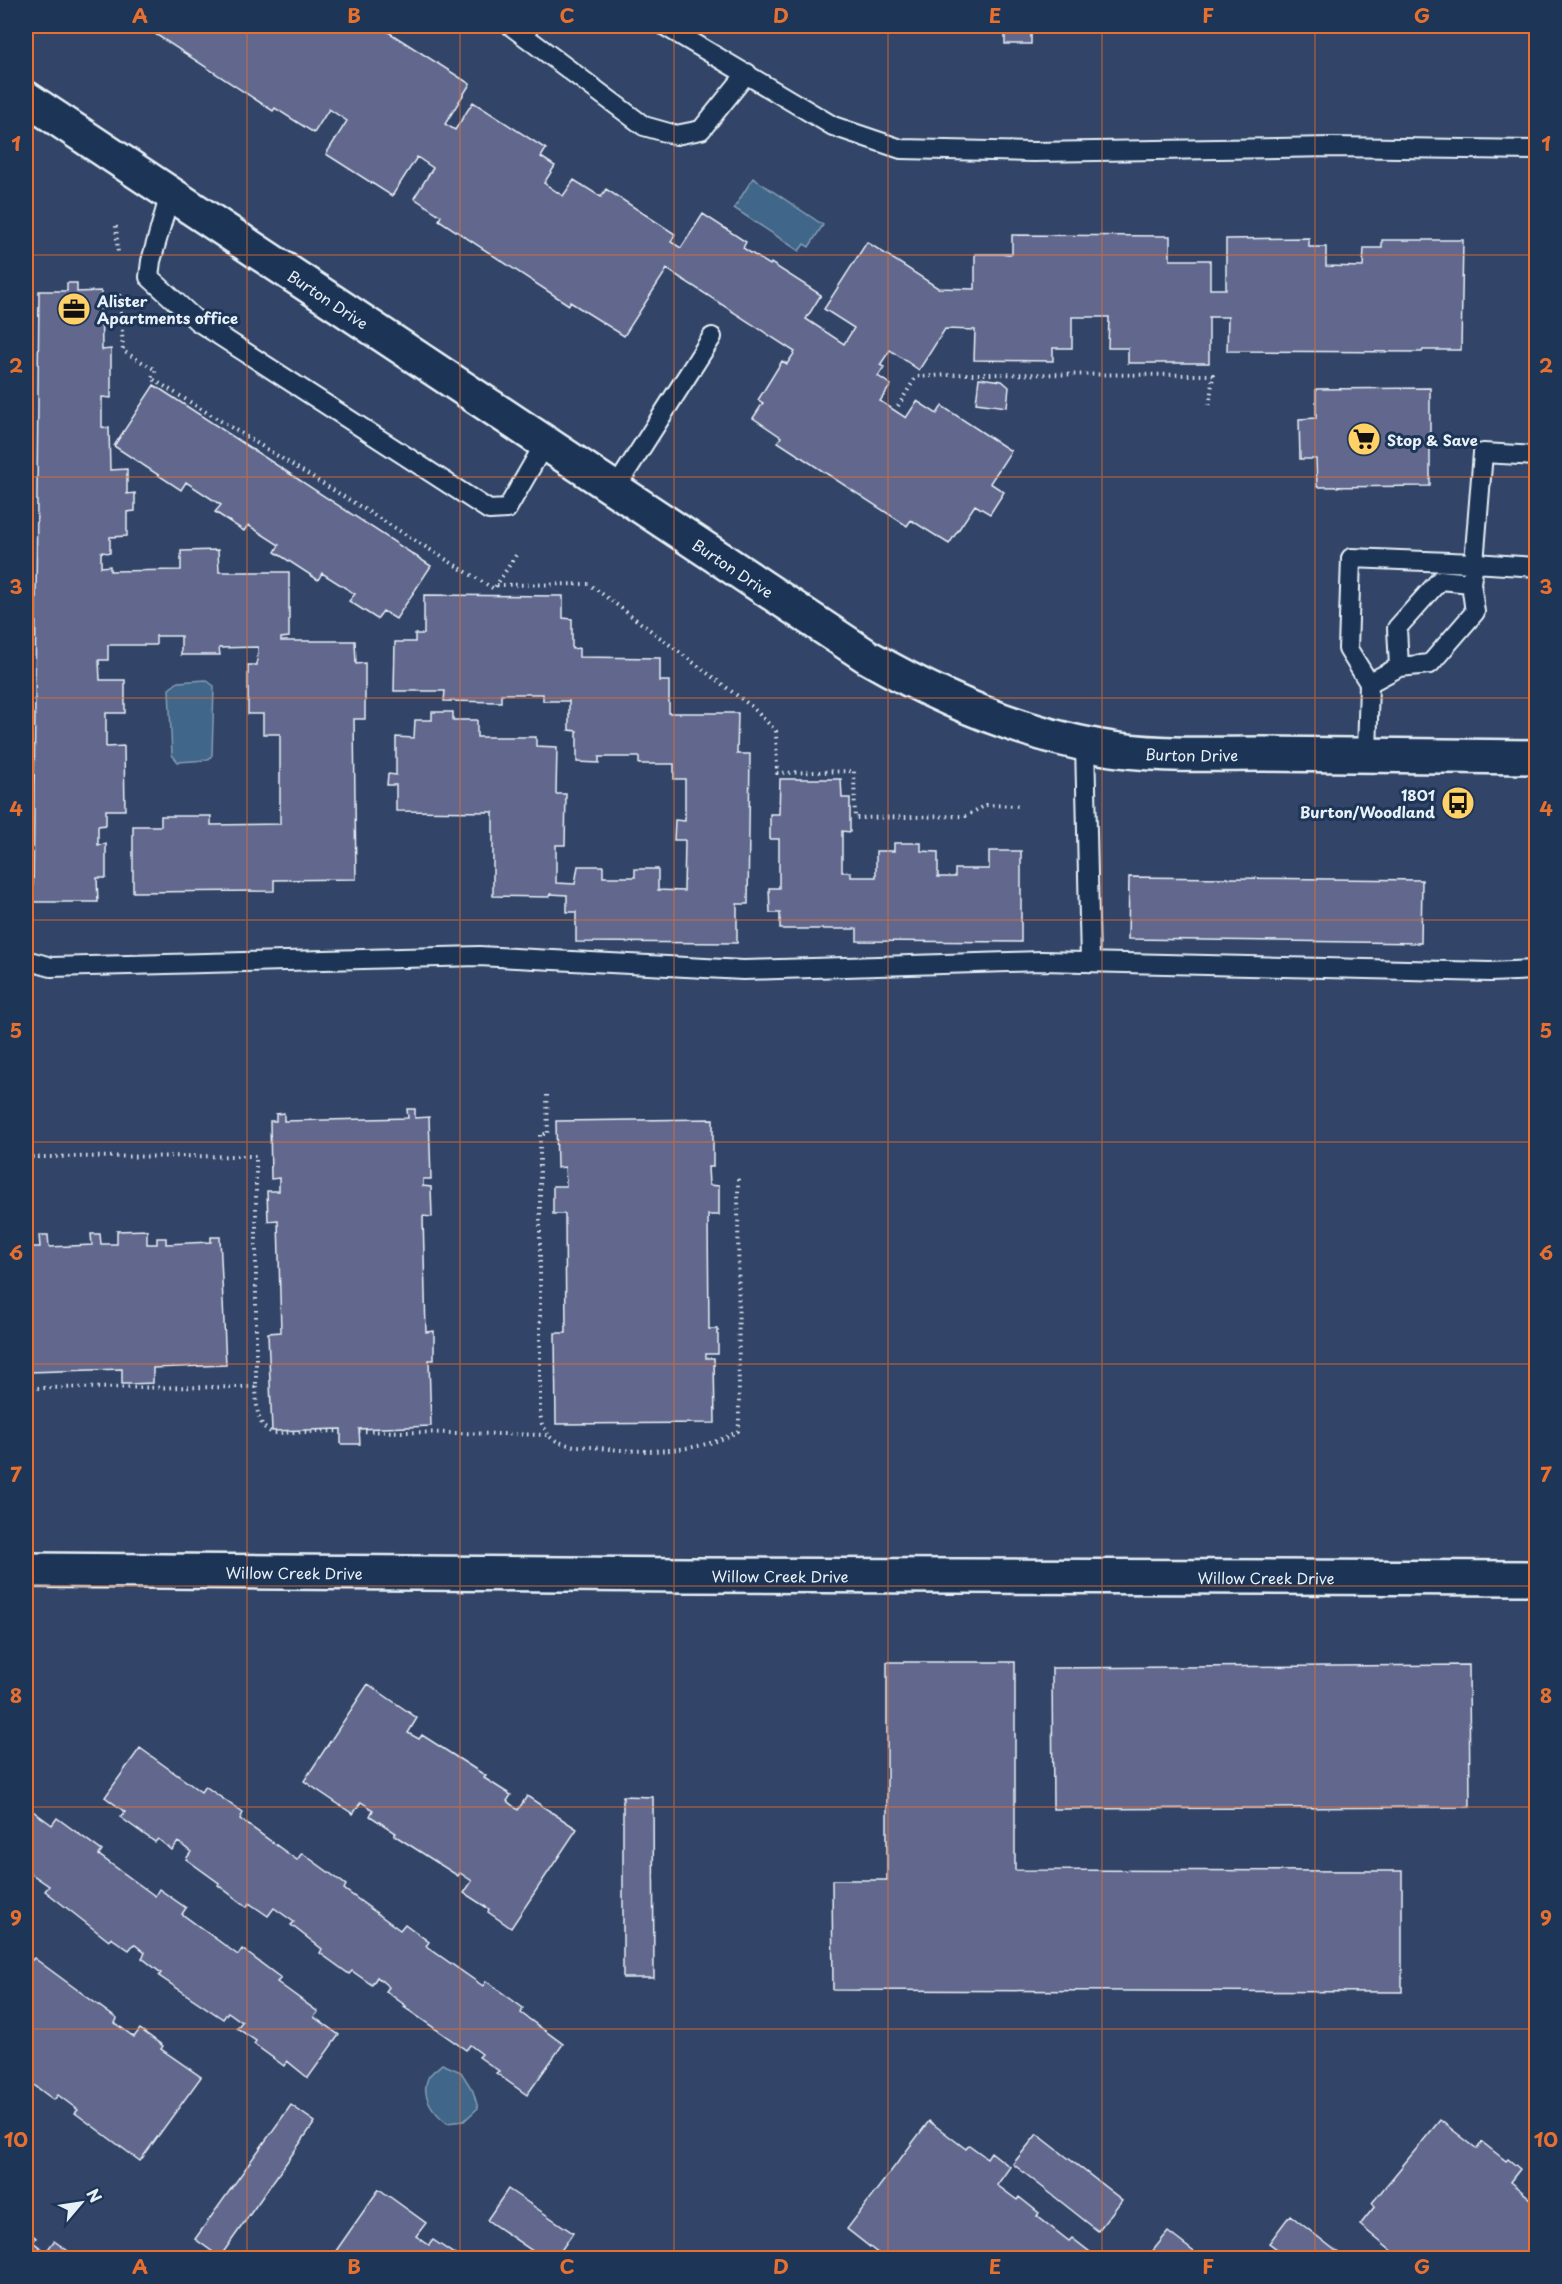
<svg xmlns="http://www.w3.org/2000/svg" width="1562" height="2284" viewBox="0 0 1562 2284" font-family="'Playpen Sans',sans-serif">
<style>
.water{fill:#416689;stroke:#849eb5;stroke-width:1.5}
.building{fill:#62678d;stroke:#e8f1f8;stroke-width:1.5}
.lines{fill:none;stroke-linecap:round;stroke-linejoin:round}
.lane-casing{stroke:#e8f1f8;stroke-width:22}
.secondary-casing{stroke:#e8f1f8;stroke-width:38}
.path{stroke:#e8f1f8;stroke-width:4;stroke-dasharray:1.5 4.5;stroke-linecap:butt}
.lane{stroke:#1d3557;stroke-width:18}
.secondary{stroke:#1d3557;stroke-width:33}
.grid{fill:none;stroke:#e8702f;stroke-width:1.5;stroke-opacity:0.55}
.labels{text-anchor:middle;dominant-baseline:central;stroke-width:6;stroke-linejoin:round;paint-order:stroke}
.street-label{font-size:15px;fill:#e8f1f8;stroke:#1d3557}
.poi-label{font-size:15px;font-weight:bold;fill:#e8f1f8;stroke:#1d3557;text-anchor:start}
.neatline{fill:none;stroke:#e8702f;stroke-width:2}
.grid-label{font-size:20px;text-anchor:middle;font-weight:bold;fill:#e8702f}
</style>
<rect width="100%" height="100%" fill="#324467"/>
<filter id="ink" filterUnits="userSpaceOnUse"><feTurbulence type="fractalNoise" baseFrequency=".0167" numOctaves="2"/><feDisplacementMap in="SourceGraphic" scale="12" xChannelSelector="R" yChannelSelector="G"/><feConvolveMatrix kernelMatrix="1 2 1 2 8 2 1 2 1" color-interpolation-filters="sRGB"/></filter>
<g filter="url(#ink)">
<!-- water -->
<path class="water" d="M753,178L823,225L809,247L804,244L799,251L734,208Z
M206,680L214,686L212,755L208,760L178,762L172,755L169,689L178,682Z
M442,2064L461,2072L473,2091L478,2108L464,2121L447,2123C434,2113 420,2096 428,2078C430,2073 438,2068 442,2064Z"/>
<!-- building -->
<path class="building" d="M143,26H379L470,84L445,124L455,130L473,102L546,149L541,157L555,166L544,183L563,196L574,180L601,197L606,189L675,234L671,242L681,248L703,214L746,242L743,248L770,265L771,263L821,295L806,319L844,344L854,328L824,309L867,242L938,288L975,289V254H1012V235L1170,236V260H1210V289H1226V239L1309,238V247H1326V266L1363,267L1364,248H1382V240H1463L1461,350H1423L1422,352L1227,351L1228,317H1209V363H1128V348H1108L1109,317H1072V348H1053V361L974,360L975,330L945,329L919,370L890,350L880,365L884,367L878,376L891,385L880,401L906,418L917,401L937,414L942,406L1011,451L990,483L1004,492L990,514L975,505L949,544L911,520L907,526L778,442L781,437L753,418L763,403L758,400L782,361L787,364L795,352L667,269L624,336L570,302L569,305L439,220L441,216L414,198L433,168L417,157L392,196L326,154L347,121L329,109L314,133L275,108L273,111Z
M1005,26H1031V44H1005Z
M67,283H77V292L101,291L102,350L111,349V398L102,397V427L109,428L110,470L127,469V494L135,493V511L127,512V536L110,537V553L101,552V567L110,566V571L181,570V551L218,550L219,572H289V637L281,638V641H355L356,664L365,663V719H354L356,879L274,880V891L133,892V826H161V816H211V825L280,824V734H263V714H248V665H257L258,647L219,648L220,655H181V636H156V645H108V660H99L100,680H125V713H106V747L124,746L125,810H106V825L98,826V845L106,844V878H97L98,902H33L39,291H67Z
M979,378L1002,381L1009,387L1007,407L976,403Z
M154,385L431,566L396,619L383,611L377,619L349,601L355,594L322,573L318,580L275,552L279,545L248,525L244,531L215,512L221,505L186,482L181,490L114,446Z
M1430,388V486L1317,487L1316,459H1300L1299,419L1316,418V389Z
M424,595L563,596V618L572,619V649L579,648V657L660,658V681H669V713H738L737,754H750L748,904H737V943L576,942V912H567V895L550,894L549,897L493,896V812L396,811V785H387L388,774L396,775V737L414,738L415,720H432V712H453V720H477V737H536V746L557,747L556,794H566L565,845H556V883L575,884L578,866H603V877H635V869H658V890L684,891L685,840H674L675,820L685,821V779H674V764H639V757H599V763L577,762V731L569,730V701H543V694H501V702L444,701L445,691H394L395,642H415V634H424Z
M780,779H841L842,798H850V832L842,831V872H851V877H876V851H894V843H921V851L938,852V877H955V869H989V851H1021V942L857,941V929H780V913H770L769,888H779V839H770V814H779Z
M1129,877L1422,880L1421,943L1128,939Z
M407,1109H415V1118L429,1117L431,1179H423V1186L431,1187L432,1217L423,1216L426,1332L434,1331V1360H429L431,1426L359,1429L360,1444H341V1429L272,1431L268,1333L281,1332L278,1220L268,1221L267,1191H279V1178L271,1179L270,1121H276V1114L284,1113V1121L408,1118Z
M713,1119V1167H708L709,1185L719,1186V1215H708L709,1329H718V1354H706V1358H714L715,1423L556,1424L555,1333H566L565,1214H553V1186H566L565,1167L557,1168L556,1121Z
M147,1230V1244H157V1238H166V1244L211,1242V1237H220L226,1365L153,1368V1383L128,1384H122V1369L30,1372L31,1384L26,1385V1241V1247H40L39,1235H48L49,1247L92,1245L91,1234H100L101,1244H117V1231Z
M887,1662H1015V1870L1402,1871V1992L833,1990L832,1880H887Z
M1469,1665L1470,1807L1053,1809L1052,1668Z
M368,1684L417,1718L408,1733L419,1739L422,1735L486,1776L484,1778L511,1795L507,1801L518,1810L527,1796L577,1829L511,1928L488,1912L489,1909L464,1893L472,1881L460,1873L458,1876L394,1835L396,1833L370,1816L373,1810L361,1802L353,1814L304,1781Z
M140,1748L201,1792L205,1786L243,1813L240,1819L297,1860L302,1853L346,1885L344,1889L400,1930L405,1924L429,1942L426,1946L483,1986L486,1981L523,2008L521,2013L563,2044L527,2095L496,2073L499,2071L479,2057L482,2054L470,2045L466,2050L404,2007L406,2006L386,1991L389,1987L377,1977L372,1985L352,1971L349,1974L320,1953L322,1949L291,1925L294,1922L274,1908L268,1916L249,1903L247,1907L218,1885L219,1883L186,1859L191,1852L178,1842L172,1850L158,1839L155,1842L120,1817L125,1812L105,1797Z
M623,1796L653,1797L654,1978H623Z
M26,1806L52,1825L57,1818L102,1851L99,1855L155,1896L159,1889L186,1908L182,1914L238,1955L242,1949L281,1978L277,1982L318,2012L314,2017L339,2035L308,2078L287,2061L284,2066L254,2044L256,2041L237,2028L242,2022L228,2012L223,2019L159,1976L161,1973L142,1958L145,1953L134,1944L129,1950L111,1938L109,1941L45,1891L49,1886L30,1873L26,1879Z
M34,1958L117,2019L115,2023L134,2037L140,2029L163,2046L161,2049L201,2077L140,2161L75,2113L78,2110L58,2095L54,2100L26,2079V1960L29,1963Z
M291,2105L315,2122L220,2257L195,2239Z
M1440,2120L1477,2149L1482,2142L1506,2161L1508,2159L1520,2169L1510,2182L1536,2203V2258H1394L1396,2255L1360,2225L1375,2206L1372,2203Z
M929,2121L966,2149L969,2145L987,2158L991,2152L1010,2167L997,2185L1017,2200L1019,2197L1039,2213L1037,2216L1069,2241L1072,2238L1090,2252L1087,2256L1090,2258H884L847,2229Z
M1037,2134L1122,2200L1098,2231L1013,2164Z
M379,2189L426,2223L416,2236L429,2245L433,2240L460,2258H331Z
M508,2189L573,2233L556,2258H543L487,2220Z
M1290,2215L1345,2258H1289L1269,2243Z
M26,2230L36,2238L33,2242L46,2252L54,2241L78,2258H26Z
M1168,2232L1202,2258H1147Z"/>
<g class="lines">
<defs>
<path id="lane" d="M511,26L644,126L676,135L701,130L747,73
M665,26L833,126L901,149L1034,152L1332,147L1536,150
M170,194L151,261L149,277L197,321L489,510L507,509L545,443
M1536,456L1483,453L1474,563L1536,567
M615,489L712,337
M1399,667L1397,628L1440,580L1471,583
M1085,744L1090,962
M1367,755L1369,683L1399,667L1430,664L1475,612L1471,583L1474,563L1351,558L1348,649L1369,683
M26,960L51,967L479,956L743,970L1042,961L1490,972L1536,970"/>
<g id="secondary">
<path id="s1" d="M26,98L868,657C941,699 1017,732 1100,747C1154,757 1209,754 1264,754C1355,755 1446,756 1536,757"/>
<path id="s2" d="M26,1570L688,1575L1536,1578"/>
</g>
</defs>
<!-- lane casing -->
<use href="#lane" class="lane-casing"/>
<!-- secondary casing -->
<use href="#secondary" class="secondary-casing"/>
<!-- path -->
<path class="path" d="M116,226L118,254
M120,294L123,351L156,370L151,378L494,589L516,555
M898,406L916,377L965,374L1213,375L1209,408
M497,585L589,584L751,706L776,731L777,773L854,771L855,818L966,816L986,805L1021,806
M547,1095L548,1134H540V1414L542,1424L548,1434
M26,1157L256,1156V1387L26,1388
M256,1387C257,1404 255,1426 273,1433L341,1431
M359,1431L548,1435C559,1446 576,1446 592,1447C636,1453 698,1455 738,1431L739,1424L738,1176"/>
<!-- lane -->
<use href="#lane" class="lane"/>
<!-- secondary -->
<use href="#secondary" class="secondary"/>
</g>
</g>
<!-- grid -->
<path class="grid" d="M247,26V2258M460,26V2258M674,26V2258M888,26V2258M1102,26V2258M1315,26V2258M26,255H1536M26,477H1536M26,698H1536M26,920H1536M26,1142H1536M26,1364H1536M26,1586H1536M26,1807H1536M26,2029H1536"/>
<!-- icons -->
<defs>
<symbol id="office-disc" viewBox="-11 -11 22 22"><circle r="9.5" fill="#ffd166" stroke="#1d3557"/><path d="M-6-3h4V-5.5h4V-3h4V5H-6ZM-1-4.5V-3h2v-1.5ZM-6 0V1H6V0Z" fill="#111"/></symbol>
<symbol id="supermarket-disc" viewBox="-11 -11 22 22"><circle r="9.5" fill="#ffd166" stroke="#1d3557"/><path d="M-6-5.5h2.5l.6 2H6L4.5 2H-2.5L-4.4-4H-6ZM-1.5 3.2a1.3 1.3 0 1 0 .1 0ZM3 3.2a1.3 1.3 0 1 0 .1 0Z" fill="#111"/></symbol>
<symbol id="bus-disc" viewBox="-11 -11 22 22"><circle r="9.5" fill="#ffd166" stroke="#1d3557"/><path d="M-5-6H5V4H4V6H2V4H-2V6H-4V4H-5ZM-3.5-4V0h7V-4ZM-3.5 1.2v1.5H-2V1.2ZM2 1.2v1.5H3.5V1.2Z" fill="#111"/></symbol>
</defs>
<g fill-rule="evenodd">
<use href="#office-disc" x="55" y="290" width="38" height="38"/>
<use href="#supermarket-disc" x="1345" y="420" width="38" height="38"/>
<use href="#bus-disc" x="1439" y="784" width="38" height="38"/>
</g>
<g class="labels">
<!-- street labels -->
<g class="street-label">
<text stroke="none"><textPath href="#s1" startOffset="363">Burton Drive</textPath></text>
<text stroke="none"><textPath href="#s1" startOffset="849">Burton Drive</textPath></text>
<text stroke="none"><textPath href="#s1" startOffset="1353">Burton Drive</textPath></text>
<text stroke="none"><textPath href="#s2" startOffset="268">Willow Creek Drive</textPath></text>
<text stroke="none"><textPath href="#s2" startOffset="754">Willow Creek Drive</textPath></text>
<text stroke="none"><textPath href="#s2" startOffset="1240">Willow Creek Drive</textPath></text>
</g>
<!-- poi labels -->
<g class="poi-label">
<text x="97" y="300">Alister<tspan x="97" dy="17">Apartments office</tspan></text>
<text x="1387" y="439">Stop &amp; Save</text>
<text x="1435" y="794" text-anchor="end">1801<tspan x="1435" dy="17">Burton/Woodland</tspan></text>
</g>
</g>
<!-- margin -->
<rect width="1562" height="2284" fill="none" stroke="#1d3557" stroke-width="66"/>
<!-- north arrow -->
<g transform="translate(81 2203) rotate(61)" stroke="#1d3557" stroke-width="4.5" paint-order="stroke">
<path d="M0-4.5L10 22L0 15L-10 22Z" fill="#e8f1f8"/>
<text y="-9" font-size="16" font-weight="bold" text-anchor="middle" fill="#e8f1f8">N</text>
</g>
<rect x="33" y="33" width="1496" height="2218" class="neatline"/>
<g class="grid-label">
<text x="140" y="23">A</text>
<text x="354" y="23">B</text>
<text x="567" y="23">C</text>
<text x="781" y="23">D</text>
<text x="995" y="23">E</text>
<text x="1208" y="23">F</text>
<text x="1422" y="23">G</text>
<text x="16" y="151">1</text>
<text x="1546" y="151">1</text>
<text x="16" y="373">2</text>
<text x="1546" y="373">2</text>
<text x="16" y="594">3</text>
<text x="1546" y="594">3</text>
<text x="16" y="816">4</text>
<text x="1546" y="816">4</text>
<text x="16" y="1038">5</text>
<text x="1546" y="1038">5</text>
<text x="16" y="1260">6</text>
<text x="1546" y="1260">6</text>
<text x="16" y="1482">7</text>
<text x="1546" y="1482">7</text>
<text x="16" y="1703">8</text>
<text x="1546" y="1703">8</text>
<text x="16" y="1925">9</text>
<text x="1546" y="1925">9</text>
<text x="16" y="2147">10</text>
<text x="1546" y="2147">10</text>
<text x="140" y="2274">A</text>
<text x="354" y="2274">B</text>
<text x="567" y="2274">C</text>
<text x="781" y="2274">D</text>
<text x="995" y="2274">E</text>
<text x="1208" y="2274">F</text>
<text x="1422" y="2274">G</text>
</g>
</svg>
